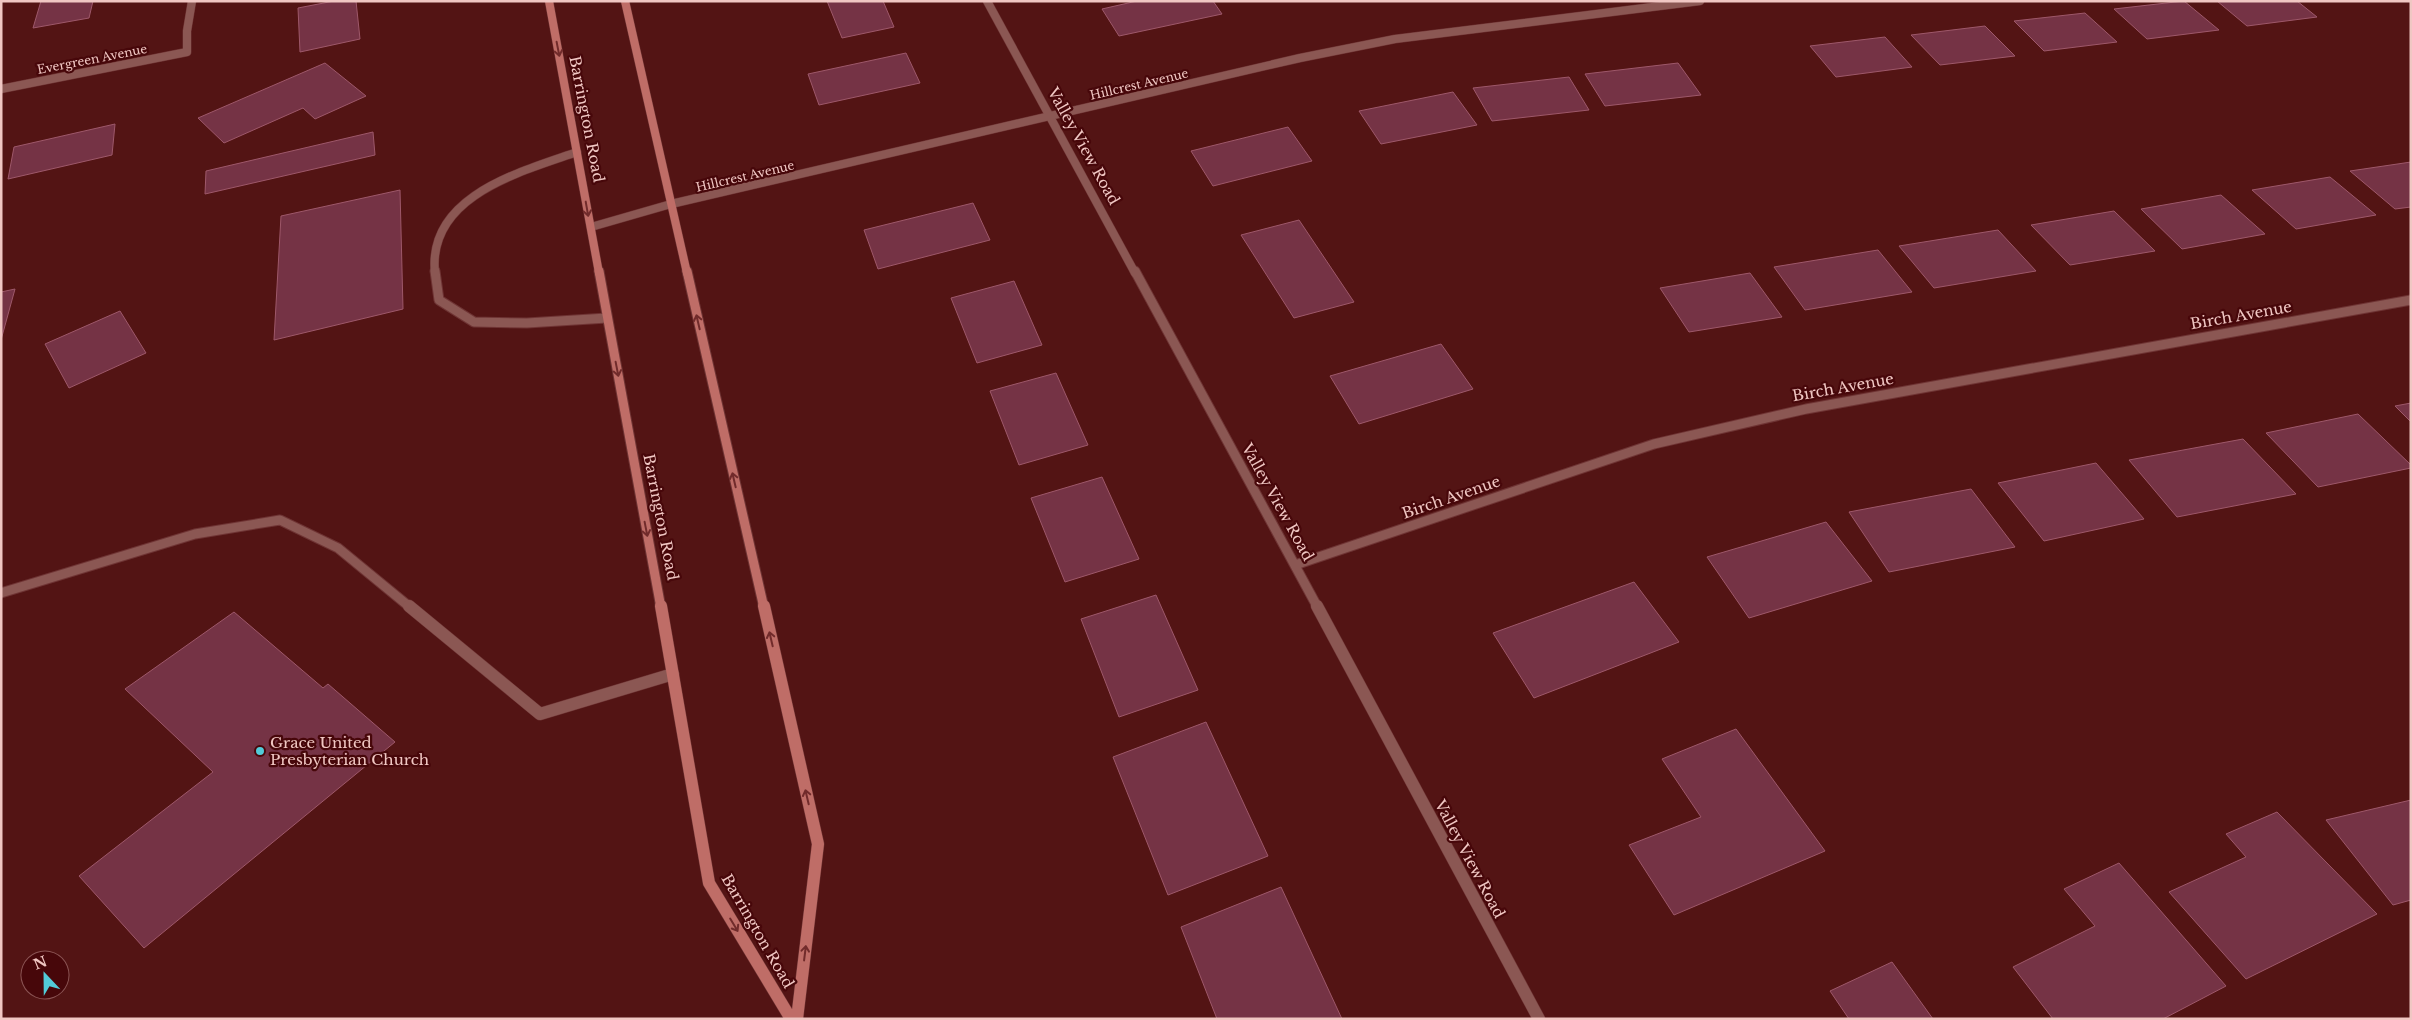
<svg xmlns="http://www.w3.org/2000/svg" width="2412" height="1020" viewBox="0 0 2412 1020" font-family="'Libre Baskerville',serif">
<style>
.building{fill:#753345;stroke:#9e586a}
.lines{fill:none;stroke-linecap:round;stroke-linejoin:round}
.lane-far2-casing{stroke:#6f3434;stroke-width:9}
.lane-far1-casing{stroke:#6f3434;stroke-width:11}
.lane-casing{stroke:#6f3434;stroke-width:13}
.street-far2-casing{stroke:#6f3434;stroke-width:9}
.street-far1-casing{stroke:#6f3434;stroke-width:11}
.street-casing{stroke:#6f3434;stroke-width:13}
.secondary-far2-casing{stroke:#6f3434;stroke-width:9}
.secondary-far1-casing{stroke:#6f3434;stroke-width:11}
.secondary-casing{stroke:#6f3434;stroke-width:13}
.lane-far2{stroke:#8b5753;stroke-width:8}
.lane-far1{stroke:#8b5753;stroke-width:9}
.lane{stroke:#8b5753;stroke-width:12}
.street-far2{stroke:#8b5753;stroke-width:8}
.street-far1{stroke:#8b5753;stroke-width:9}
.street{stroke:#8b5753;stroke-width:12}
.secondary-far2{stroke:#bf6d67;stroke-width:8}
.secondary-far1{stroke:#bf6d67;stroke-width:9}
.secondary{stroke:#bf6d67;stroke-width:12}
.oneway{stroke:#712b2b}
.poi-dot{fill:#52cbd8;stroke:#47070a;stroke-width:2}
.labels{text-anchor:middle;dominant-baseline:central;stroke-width:4.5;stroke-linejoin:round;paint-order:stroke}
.far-street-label{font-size:12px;fill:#f0c7c3;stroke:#47070a}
.street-label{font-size:15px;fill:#f0c7c3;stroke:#47070a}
.poi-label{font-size:15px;fill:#f0c7c3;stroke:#47070a;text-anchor:start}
</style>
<rect width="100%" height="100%" fill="#531414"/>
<!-- building -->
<path class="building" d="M41,1H93L89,18L33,28Z
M334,1H356L360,39L300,52L298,8Z
M827,1H883L894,27L842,38Z
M1137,1H1213L1222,14L1119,36L1102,9Z
M2184,1L2219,30L2147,39L2114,9Z
M2217,1H2297L2317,17L2247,26Z
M2085,13L2117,42L2044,51L2014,21Z
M1985,26L2015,56L1940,65L1911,35Z
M1885,37L1912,67L1836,77L1810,46Z
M906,53L920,83L819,105L808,74Z
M325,63L366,96L315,119L303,108L224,143L198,118Z
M1678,63L1701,95L1605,106L1585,74Z
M1569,77L1589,110L1492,121L1473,88Z
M1453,92L1477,125L1381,144L1359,111Z
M115,124L112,155L8,179L14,147Z
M1288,127L1312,161L1213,186L1191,151Z
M373,132L375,155L205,194L206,171Z
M2411,162V207L2395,209L2350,171Z
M2330,177L2376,215L2296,229L2252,190Z
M400,190L403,309L274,340L281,216Z
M2221,195L2265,234L2182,249L2141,209Z
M973,203L990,240L878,269L864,230Z
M2114,211L2155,251L2070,265L2031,225Z
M1299,220L1354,302L1294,318L1241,235Z
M1998,230L2036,271L1934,288L1899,246Z
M1878,250L1912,292L1805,310L1774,267Z
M1750,273L1782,317L1689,332L1660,288Z
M1014,281L1042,345L977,363L951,298Z
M15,289L1,340V292Z
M120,311L146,353L69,388L45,344Z
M1441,344L1473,389L1359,424L1330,376Z
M1056,373L1088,445L1019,465L990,391Z
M2411,403V422L2395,406Z
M2358,414L2411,465V468L2318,487L2266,433Z
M2243,439L2296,494L2177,517L2129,460Z
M2096,463L2144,519L2044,541L1998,483Z
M1102,477L1139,559L1065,582L1031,498Z
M1971,489L2015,547L1889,572L1849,512Z
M1826,522L1872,581L1749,618L1707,557Z
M1634,582L1679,642L1534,698L1493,633Z
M1156,595L1198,690L1119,717L1081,619Z
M234,612L323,688L328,684L395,742L144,948L79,876L213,772L125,689Z
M1206,722L1268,856L1168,895L1113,757Z
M1736,729L1825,851L1674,915L1629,845L1701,817L1662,759Z
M2411,800V900L2393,905L2326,820Z
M2277,812L2377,914L2246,979L2169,892L2246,857L2226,834Z
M2119,863L2226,986L2163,1019H2053L2013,967L2095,926L2064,889Z
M1281,887L1342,1019H1217L1181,927Z
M1892,962L1933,1019H1849L1830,991Z"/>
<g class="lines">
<defs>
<path id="lane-far2" d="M435,273C427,196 520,172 577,152"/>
<path id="lane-far1" d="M435,271L439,300L474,322L527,323L607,318
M1,593L195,534L280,520L338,548L411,608"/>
<path id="lane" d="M409,606L540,714L673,674"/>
<path id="street-far2" d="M987,1L1135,273
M1,89L187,52V31L192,1
M591,227L671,204L1300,58L1395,39L1700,1"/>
<path id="street-far1" d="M1135,271L1318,608
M1295,565L1654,444L1806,409L2411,300"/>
<path id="street" d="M1317,606L1539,1019"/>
<path id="secondary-far2" d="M549,1L599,273
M625,1L687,273"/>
<path id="secondary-far1" d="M599,271L661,608
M687,271L764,608"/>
<path id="secondary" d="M661,606L709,883L791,1019
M764,606L818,844L797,1019"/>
</defs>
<!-- lane-far2 casing -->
<use href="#lane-far2" class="lane-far2-casing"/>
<!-- lane-far1 casing -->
<use href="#lane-far1" class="lane-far1-casing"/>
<!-- lane casing -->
<use href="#lane" class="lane-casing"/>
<!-- street-far2 casing -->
<use href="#street-far2" class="street-far2-casing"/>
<!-- street-far1 casing -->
<use href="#street-far1" class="street-far1-casing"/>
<!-- street casing -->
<use href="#street" class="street-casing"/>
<!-- secondary-far2 casing -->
<use href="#secondary-far2" class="secondary-far2-casing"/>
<!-- secondary-far1 casing -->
<use href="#secondary-far1" class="secondary-far1-casing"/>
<!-- secondary casing -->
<use href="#secondary" class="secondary-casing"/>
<!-- lane-far2 -->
<use href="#lane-far2" class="lane-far2"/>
<!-- lane-far1 -->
<use href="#lane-far1" class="lane-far1"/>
<!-- lane -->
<use href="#lane" class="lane"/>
<!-- street-far2 -->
<use href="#street-far2" class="street-far2"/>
<!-- street-far1 -->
<use href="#street-far1" class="street-far1"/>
<!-- street -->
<use href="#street" class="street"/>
<!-- secondary-far2 -->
<use href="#secondary-far2" class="secondary-far2"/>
<!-- secondary-far1 -->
<use href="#secondary-far1" class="secondary-far1"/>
<!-- secondary -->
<use href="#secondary" class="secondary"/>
</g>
<!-- one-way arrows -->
<defs><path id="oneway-shaft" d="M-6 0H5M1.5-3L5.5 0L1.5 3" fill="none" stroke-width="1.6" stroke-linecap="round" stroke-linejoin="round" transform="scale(1.25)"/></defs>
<g class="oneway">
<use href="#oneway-shaft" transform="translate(558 49) rotate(79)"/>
<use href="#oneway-shaft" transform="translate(587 209) rotate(80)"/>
<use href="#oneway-shaft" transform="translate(698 322) rotate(-103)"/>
<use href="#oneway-shaft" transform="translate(617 369) rotate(79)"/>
<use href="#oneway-shaft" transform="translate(734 480) rotate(-103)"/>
<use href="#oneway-shaft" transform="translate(646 529) rotate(79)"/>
<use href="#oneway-shaft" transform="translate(771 639) rotate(-103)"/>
<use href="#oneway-shaft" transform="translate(807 797) rotate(-103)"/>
<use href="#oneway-shaft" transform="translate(734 925) rotate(59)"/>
<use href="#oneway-shaft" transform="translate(805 953) rotate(-83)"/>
</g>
<!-- markers -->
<circle class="poi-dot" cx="260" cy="751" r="5"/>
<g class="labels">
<!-- far-street labels -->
<g class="far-street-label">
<text transform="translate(92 59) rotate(-11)">Evergreen Avenue</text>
<text transform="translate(1139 84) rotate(-13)">Hillcrest Avenue</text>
<text transform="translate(745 176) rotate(-13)">Hillcrest Avenue</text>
</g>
<!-- street labels -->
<g class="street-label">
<text transform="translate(587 119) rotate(79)">Barrington Road</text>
<text transform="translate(1084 146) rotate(61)">Valley View Road</text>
<text transform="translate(2241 315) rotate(-10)">Birch Avenue</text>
<text transform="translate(1843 387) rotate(-10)">Birch Avenue</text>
<text transform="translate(1451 497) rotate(-19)">Birch Avenue</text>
<text transform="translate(1278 502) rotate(61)">Valley View Road</text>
<text transform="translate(661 517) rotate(79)">Barrington Road</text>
<text transform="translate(1470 859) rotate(62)">Valley View Road</text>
<text transform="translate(758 931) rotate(60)">Barrington Road</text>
</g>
<!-- poi labels -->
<g class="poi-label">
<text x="270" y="742">Grace United<tspan x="270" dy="17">Presbyterian Church</tspan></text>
</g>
</g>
<!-- border -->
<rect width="2412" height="1020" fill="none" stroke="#f0c7c3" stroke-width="5"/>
<!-- north arrow -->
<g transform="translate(45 975) rotate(338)"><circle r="24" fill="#47070a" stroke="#8b5454"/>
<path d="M0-4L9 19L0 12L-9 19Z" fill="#52cbd8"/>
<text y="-8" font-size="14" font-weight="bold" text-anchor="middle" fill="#f0c7c3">N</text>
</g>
</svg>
